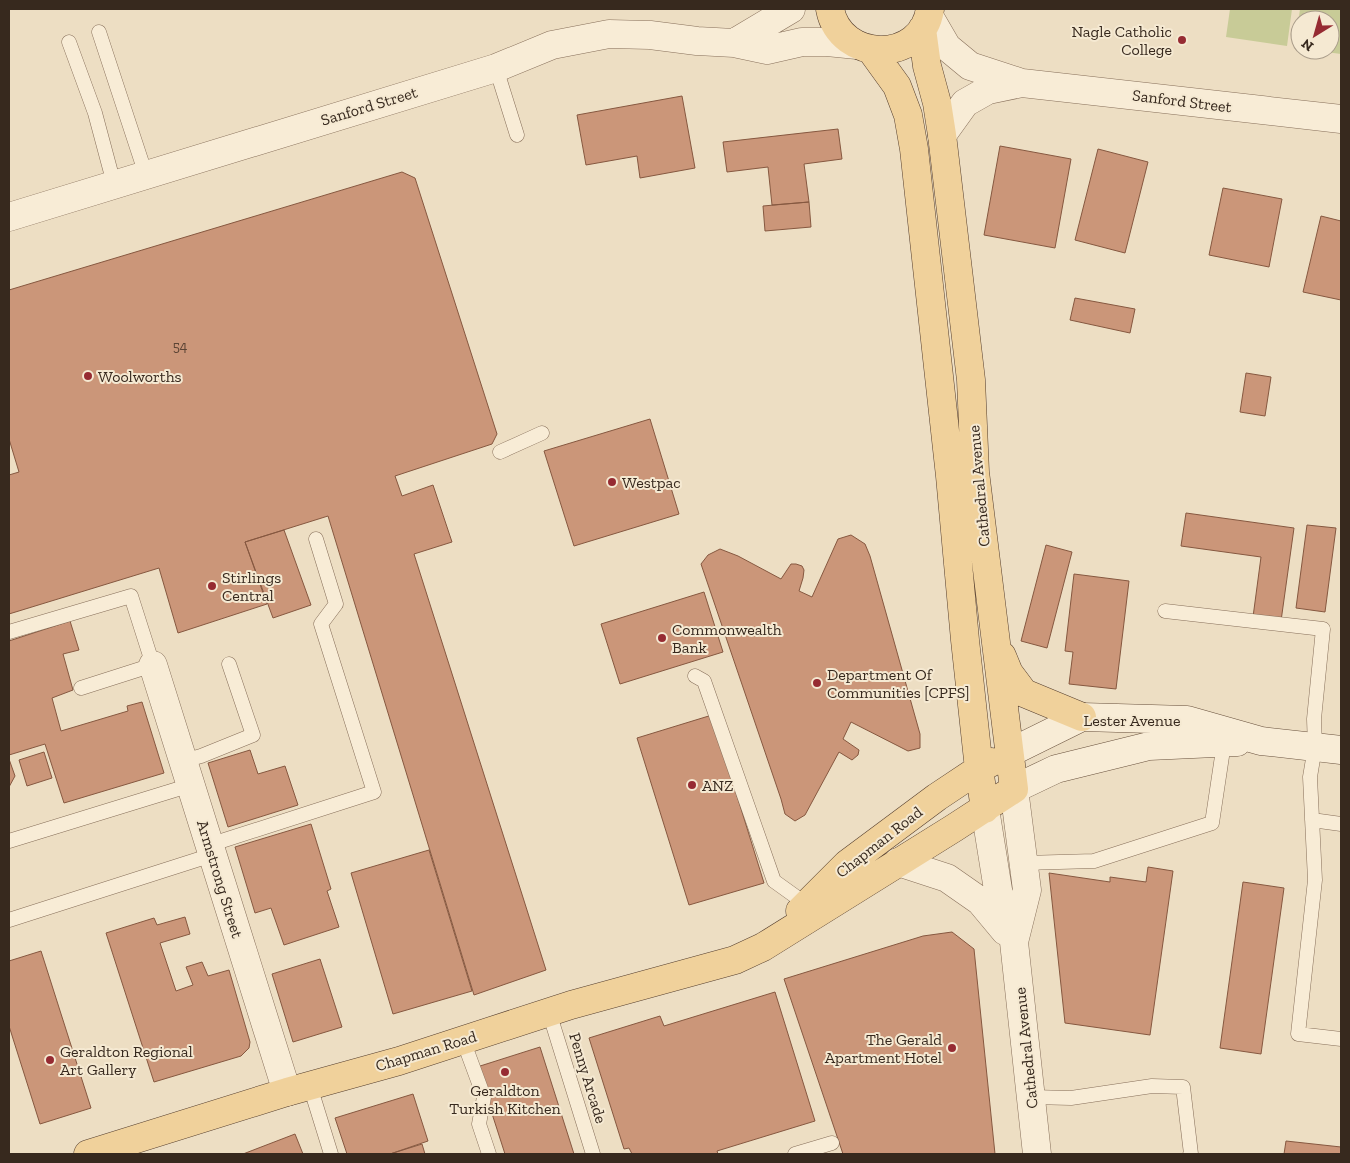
<svg xmlns="http://www.w3.org/2000/svg" width="1350" height="1163" viewBox="0 0 1350 1163" font-family="'Zilla Slab',serif">
<style>
.green{fill:#c8cb97}
.building{fill:#cb9679;stroke:#865840}
.lines{fill:none;stroke-linecap:round;stroke-linejoin:round}
.service-casing{stroke:#876f5a;stroke-width:15}
.minor-casing{stroke:#876f5a;stroke-width:29}
.tertiary-casing{stroke:#876f5a;stroke-width:29}
.secondary-casing{stroke:#69513d;stroke-width:29}
.primary-casing{stroke:#553e2e;stroke-width:29}
.service{stroke:#f8ecd6;stroke-width:14}
.minor{stroke:#f8ecd6;stroke-width:28}
.tertiary{stroke:#f8ecd6;stroke-width:28}
.secondary{stroke:#f8ecd6;stroke-width:28}
.primary{stroke:#f0d19b;stroke-width:28}
.poi-dot{fill:#962b32;stroke:#f5e9d2;stroke-width:2}
.labels{text-anchor:middle;dominant-baseline:central;stroke-width:4;stroke-linejoin:round;paint-order:stroke}
.number-label{font-size:14px;fill:#5c4435}
.poi-label{font-size:16px;fill:#37291e;stroke:#f5e9d2;text-anchor:start}
.street-label{font-size:16px;fill:#37291e;stroke:#f5e9d2}
</style>
<rect width="100%" height="100%" fill="#eddec3"/>
<!-- green -->
<path class="green" d="M1230,9H1292L1287,46L1226,37Z
M1300,9H1341V54L1311,50H1330V20H1300V49L1295,48Z"/>
<!-- building -->
<path class="building" d="M682,96L695,168L640,178L637,156L586,165L577,115Z
M838,129L842,159L804,164L809,202L772,205L768,167L727,172L723,142Z
M1000,146L1071,159L1055,248L984,235Z
M1098,149L1148,162L1125,253L1075,240Z
M402,172L415,178L497,434L492,444L395,476L402,496L433,485L452,542L414,554L546,970L474,995L328,516L245,542L267,604L178,633L159,568L9,614V475L19,472L9,439V290Z
M1223,188L1282,199L1269,267L1209,255Z
M809,202L811,227L765,231L763,206Z
M1321,216L1341,221V300L1303,292Z
M1075,298L1135,309L1130,333L1070,320Z
M1246,373L1271,377L1265,416L1240,412Z
M650,419L679,514L574,546L544,451Z
M1186,513L1294,528L1281,621L1253,617L1261,557L1181,546Z
M1307,525L1336,528L1325,612L1296,608Z
M284,530L311,605L273,618L245,542Z
M851,535L865,544L870,556L920,734V748L908,751L851,722L843,739L859,750L858,755L852,760L839,752L805,815L795,821L785,814L781,799L701,564L708,555L720,549L738,556L781,579L791,564H796L802,566L804,570L803,578L799,591L812,597L838,539Z
M1046,545L1072,552L1047,648L1021,641Z
M1074,574L1129,581L1116,689L1069,684L1073,652L1065,651Z
M704,592L723,652L620,684L601,624Z
M70,621L79,650L63,654L73,690L52,698L61,731L128,711L127,706L142,702L164,773L64,803L45,744L9,755V641Z
M712,715L764,883L689,905L637,738Z
M250,750L258,774L285,766L298,805L228,827L208,763Z
M44,752L52,778L27,786L19,760Z
M9,759L15,776L9,787Z
M311,824L331,889L327,891L339,927L284,945L271,908L255,913L235,847Z
M429,850L472,991L393,1014L351,873Z
M1148,867L1173,871L1150,1035L1065,1023L1049,873L1110,882V877L1146,882Z
M1243,882L1284,888L1261,1054L1220,1048Z
M185,917L190,934L160,943L176,991L193,985L186,967L202,962L208,976L229,970L250,1042L249,1048L241,1056L154,1082L106,933L154,918L157,925Z
M952,932L974,949L995,1154H843L784,979L923,936Z
M41,951L91,1108L40,1124L9,1026V961Z
M320,959L342,1027L293,1042L272,974Z
M775,992L815,1121L717,1151L718,1154H632L629,1148L624,1149L589,1038L660,1016L664,1026Z
M540,1047L574,1154H505L477,1067Z
M413,1094L428,1141L390,1154H347L335,1118Z
M295,1134L303,1154H243Z
M1286,1141L1341,1147V1154H1284Z
M422,1144L425,1154H390Z"/>
<g class="lines">
<defs>
<path id="service" d="M99,32L146,175
M69,42L95,113L114,184
M496,68L517,135
M500,452L542,433
M1165,611L1323,629L1314,719L1315,747L1310,777L1315,880L1298,1034L1341,1039
M9,632L131,596L153,665L81,688
M695,676L704,681L774,881L806,904
M183,761L201,756L253,735L229,664
M1312,820L1341,824
M9,841L191,785
M209,845L374,792L321,624L336,604L316,539
M1024,863L1094,861L1212,823L1224,743
M9,920L212,855
M549,1012L593,1154
M463,1040L484,1097L479,1124L489,1154
M310,1086L331,1154
M1031,1097L1071,1098L1152,1086L1183,1087L1191,1154H1190
M795,1154L832,1143"/>
<path id="minor" d="M153,665L287,1092"/>
<path id="tertiary" d="M929,16L947,47L970,66L1022,83L1341,119
M734,43L791,9
M942,135L965,103L988,90L1022,83
M9,217L496,68L552,45L609,34L650,35L697,41L734,43L767,50L802,42H827L857,45
M1014,789L1027,890L1014,942
M985,809L999,896L1014,942L1037,1154
M898,862L947,878L980,901L1005,931"/>
<path id="secondary" d="M1009,753L1082,717L1187,720L1261,741L1341,750
M1014,789L1056,769L1149,746L1237,742"/>
<path id="primary" d="M830,9C840,63 922,64 930,9
M871,50L897,86L908,115L914,149L950,476L965,640L979,769L985,809
M1002,656L1009,673L1024,693L1082,717
M800,911L847,864L937,797L979,769L992,762
M88,1154L287,1092L399,1061L571,1005L735,960L763,947L954,828L1014,789L975,472L971,380L942,135L937,103L927,66L922,29"/>
</defs>
<!-- service casing -->
<use href="#service" class="service-casing"/>
<!-- minor casing -->
<use href="#minor" class="minor-casing"/>
<!-- tertiary casing -->
<use href="#tertiary" class="tertiary-casing"/>
<!-- secondary casing -->
<use href="#secondary" class="secondary-casing"/>
<!-- primary casing -->
<use href="#primary" class="primary-casing"/>
<!-- service -->
<use href="#service" class="service"/>
<!-- minor -->
<use href="#minor" class="minor"/>
<!-- tertiary -->
<use href="#tertiary" class="tertiary"/>
<!-- secondary -->
<use href="#secondary" class="secondary"/>
<!-- primary -->
<use href="#primary" class="primary"/>
</g>
<!-- markers -->
<g class="poi-dot">
<circle cx="1182" cy="40" r="5"/>
<circle cx="88" cy="376" r="5"/>
<circle cx="612" cy="482" r="5"/>
<circle cx="212" cy="586" r="5"/>
<circle cx="662" cy="638" r="5"/>
<circle cx="817" cy="683" r="5"/>
<circle cx="692" cy="785" r="5"/>
<circle cx="952" cy="1048" r="5"/>
<circle cx="50" cy="1060" r="5"/>
<circle cx="505" cy="1072" r="5"/>
</g>
<g class="labels">
<!-- number labels -->
<g class="number-label">
<text x="180" y="346">54</text>
</g>
<!-- poi labels -->
<g class="poi-label">
<text x="1172" y="31" text-anchor="end">Nagle Catholic<tspan x="1172" dy="18">College</tspan></text>
<text x="98" y="376">Woolworths</text>
<text x="622" y="482">Westpac</text>
<text x="222" y="577">Stirlings<tspan x="222" dy="18">Central</tspan></text>
<text x="672" y="629">Commonwealth<tspan x="672" dy="18">Bank</tspan></text>
<text x="827" y="674">Department Of<tspan x="827" dy="18">Communities [CPFS]</tspan></text>
<text x="702" y="785">ANZ</text>
<text x="942" y="1039" text-anchor="end">The Gerald<tspan x="942" dy="18">Apartment Hotel</tspan></text>
<text x="60" y="1051">Geraldton Regional<tspan x="60" dy="18">Art Gallery</tspan></text>
<text x="505" y="1090" text-anchor="middle">Geraldton<tspan x="505" dy="18">Turkish Kitchen</tspan></text>
</g>
<!-- street labels -->
<g class="street-label">
<text transform="translate(1182 101) rotate(7)">Sanford Street</text>
<text transform="translate(369 106) rotate(-17)">Sanford Street</text>
<text transform="translate(979 486) rotate(-95)">Cathedral Avenue</text>
<text x="1132" y="720">Lester Avenue</text>
<text transform="translate(879 842) rotate(-38)">Chapman Road</text>
<text transform="translate(220 879) rotate(73)">Armstrong Street</text>
<text transform="translate(1026 1048) rotate(-96)">Cathedral Avenue</text>
<text transform="translate(426 1051) rotate(-17)">Chapman Road</text>
<text transform="translate(588 1078) rotate(73)">Penny Arcade</text>
</g>
</g>
<!-- border -->
<rect width="1350" height="1163" fill="none" stroke="#37291e" stroke-width="20"/>
<!-- north arrow -->
<g transform="translate(1315 35) rotate(217)"><circle r="24" fill="#f5e9d2" stroke="#a99c8a"/>
<path d="M0-4L9 19L0 12L-9 19Z" fill="#962b32"/>
<text y="-8" font-size="14" font-weight="bold" text-anchor="middle" fill="#37291e">N</text>
</g>
</svg>
